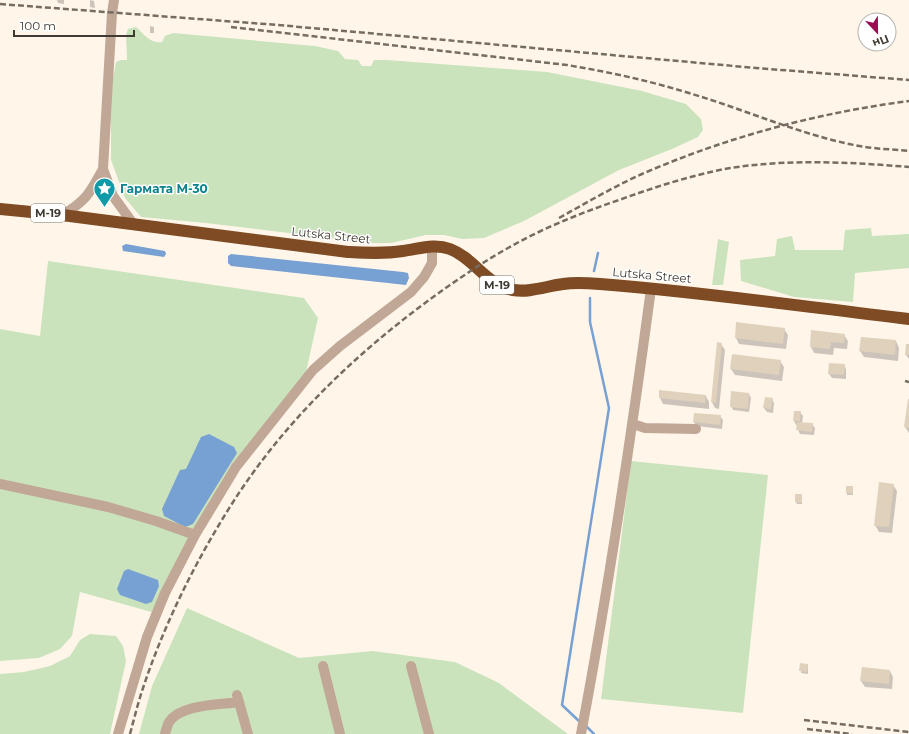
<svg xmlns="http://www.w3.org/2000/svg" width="909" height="734" viewBox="0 0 909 734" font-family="Montserrat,sans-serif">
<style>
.green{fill:#cae3bd}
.water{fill:#77a0d3}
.shadow{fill:#0003}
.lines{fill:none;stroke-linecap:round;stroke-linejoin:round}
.stream{stroke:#77a0d3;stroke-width:2.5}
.building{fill:#dfd1bb}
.minor{stroke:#c1a796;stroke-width:10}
.highway{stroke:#7e4b24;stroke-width:12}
.rail{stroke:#736d63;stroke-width:2.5;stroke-dasharray:6 3;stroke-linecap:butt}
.labels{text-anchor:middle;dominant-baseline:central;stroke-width:3;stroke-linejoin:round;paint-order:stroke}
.shield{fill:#fff;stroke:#797670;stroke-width:1}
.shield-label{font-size:11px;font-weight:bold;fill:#403b32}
.culture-label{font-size:12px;font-weight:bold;fill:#0d838f;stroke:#fff;text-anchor:start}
.street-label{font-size:12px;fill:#403b32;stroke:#fff}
</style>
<rect width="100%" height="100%" fill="#fff6e9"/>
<!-- green -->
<path class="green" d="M136,27C144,34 150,44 162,42L165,36L173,33L315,46L338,51L345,59L358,60L362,66H371L374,60H387L547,72L642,91L686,104L701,119L703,130L698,137L672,149L619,170L524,221L484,238L462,239L444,235H426L391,243H370L206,223L141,217L125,198L111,160V118L113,79L116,62L121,60H127L126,35L128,29Z
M871,228L872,236L909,234V268L855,273L853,302L794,297L741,281L740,260L775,256L777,239L792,236L795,250H843L845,230Z
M718,239L729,242L723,285H712Z
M48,261L304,298L318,318L306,372L241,455L155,613L80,592L72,636L60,649L39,658L0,661V329L40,336Z
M631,461L768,475L743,713L601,699Z
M187,608L299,658L373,651L455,662L499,683L568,734H139L152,686Z
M90,634L116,636L123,646L126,661L110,734H0V674L24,672L50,666L70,656L80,640Z"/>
<!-- water -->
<path class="water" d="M126,244L165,251L166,254L164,257L123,251L122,246Z
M231,254L403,272L408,273L409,278L406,285L231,266L228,263V256Z
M209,434L234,447L237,453L193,524L185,527L164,516L162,509L180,470L186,469L201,437Z
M128,569L158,580L159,586L152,602L146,604L120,595L117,589L124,571Z"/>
<!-- shadow -->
<path class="shadow" d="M57,0H64V4L58,3Z
M90,0L94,1L95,8L90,7Z
M150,26L154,27V33H150Z
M784,329L788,335L786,349L739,344L736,338Z
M844,335L848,341L847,349L834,348L833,355L814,353L811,347Z
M862,338L896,341L899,348L898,361L864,357L860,351Z
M718,343L721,344L725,350L719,409L715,408L712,402Z
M909,345V359L906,355Z
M733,355L780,361L784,367L782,381L735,375L731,369Z
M844,365L846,369V379L832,378L829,374Z
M749,394L751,398L749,412L733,410L731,406Z
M706,396L709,402V409L663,404L660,398Z
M772,399L774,403L773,413L767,412L764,408Z
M909,399V433L905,427Z
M800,412L803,416L802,423L812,424L815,428L814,435L800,434L798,430V425H796L794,421Z
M695,414L720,416L723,420L722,429L696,426L694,422Z
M893,485L897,491L892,533L879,532L875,525Z
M853,487V495H847V493Z
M802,495V504H797L796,502Z
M801,664L808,665V674L801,673Z
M890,671L893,677L892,689L865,687L861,681Z"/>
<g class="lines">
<!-- stream -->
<path class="stream" d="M594,271L598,253
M580,722L562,705L609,408L590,322V298
M586,726L594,734"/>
</g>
<!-- building -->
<path class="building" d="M736,322L785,328L783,344L735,338Z
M811,330L845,334L844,343L831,342L830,349L810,347Z
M861,337L896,340L895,355L859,351Z
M717,342L722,343L716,403L711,402Z
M906,344H909V355H905Z
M732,354L781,360L779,375L730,369Z
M829,363L845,364L844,375L828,374Z
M659,390L706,395L705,403L659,398Z
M731,391L749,393L748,409L730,407Z
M765,397L773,398L771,409L763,408Z
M908,399H909V428L904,427Z
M794,411H801L800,421H793Z
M694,413L721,415L720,425L693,422Z
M797,422L813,423L812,432L796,430Z
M879,482L894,484L889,527L874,526Z
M846,486H853V494L846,493Z
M795,494H802V503L795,502Z
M800,663L808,664L807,672L799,671Z
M862,667L890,670L889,684L860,681Z"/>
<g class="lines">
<!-- minor -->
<path class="minor" d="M114,0L112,13L103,169L113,196L134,225
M62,215C86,201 90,193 103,169
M633,424L645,428L696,429
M0,484L108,507L156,521L195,535
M323,666L340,734
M411,666L429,734
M237,695L248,734
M118,734L147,637L165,593L195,535L236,467L313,370L340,346L411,292L424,277L432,263V246
M165,734C166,730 167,726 169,722C181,704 220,705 239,702
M581,734C609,586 631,438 651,289"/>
<!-- highway -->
<path class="highway" d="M0,209L62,215L348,252C367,253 384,254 403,251C419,249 434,243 450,249C474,258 486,285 513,290C529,293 547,286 563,284C575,282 588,283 600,284C703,292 806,307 909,319"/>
<!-- rail -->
<path class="rail" d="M0,4L278,25L756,68L909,80
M231,27L567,65C609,72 651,81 692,94C746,110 799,134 854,145C872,149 891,149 909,151
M559,218C586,203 613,187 642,174C727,137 817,113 909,101
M905,381L909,382
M804,720L909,732
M807,729L852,734
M130,734C134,719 138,703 143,688C165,622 197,558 235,499C290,414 367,343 450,285C469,272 488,259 508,248C543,228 581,213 619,200C655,187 692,175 730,168C789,159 850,162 909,167"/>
</g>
<!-- icons -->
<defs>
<symbol id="sight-pin" viewBox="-11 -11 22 30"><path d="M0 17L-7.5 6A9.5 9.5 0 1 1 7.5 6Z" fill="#0f9aa8" stroke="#fff"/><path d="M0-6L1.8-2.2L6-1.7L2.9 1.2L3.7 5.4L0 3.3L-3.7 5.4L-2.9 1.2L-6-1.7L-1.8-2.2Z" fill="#fff"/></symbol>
</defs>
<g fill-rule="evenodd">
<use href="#sight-pin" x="92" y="176" width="25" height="34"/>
</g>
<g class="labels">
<!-- shield labels -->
<g class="shield">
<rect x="31" y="204" width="34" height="18" rx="3"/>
<rect x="480" y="276" width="34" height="18" rx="3"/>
</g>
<g class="shield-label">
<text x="48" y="213">М-19</text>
<text x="497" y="285">М-19</text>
</g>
<!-- culture labels -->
<g class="culture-label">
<text x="120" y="188">Гармата М-30</text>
</g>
<!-- street labels -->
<g class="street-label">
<text transform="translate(331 235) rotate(6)">Lutska Street</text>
<text transform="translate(652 275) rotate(5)">Lutska Street</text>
</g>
</g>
<!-- north arrow -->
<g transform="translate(877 32) rotate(158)"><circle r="19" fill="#ffffff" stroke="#b3b1ad"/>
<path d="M0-3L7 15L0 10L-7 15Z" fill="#9f0a53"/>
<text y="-6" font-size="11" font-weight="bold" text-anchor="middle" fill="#403b32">Пн</text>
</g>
<!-- scale -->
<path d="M14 30v6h120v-6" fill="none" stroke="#403b32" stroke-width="2"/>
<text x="20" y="30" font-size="12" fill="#403b32" stroke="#ffffff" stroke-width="3" paint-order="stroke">100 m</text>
</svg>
